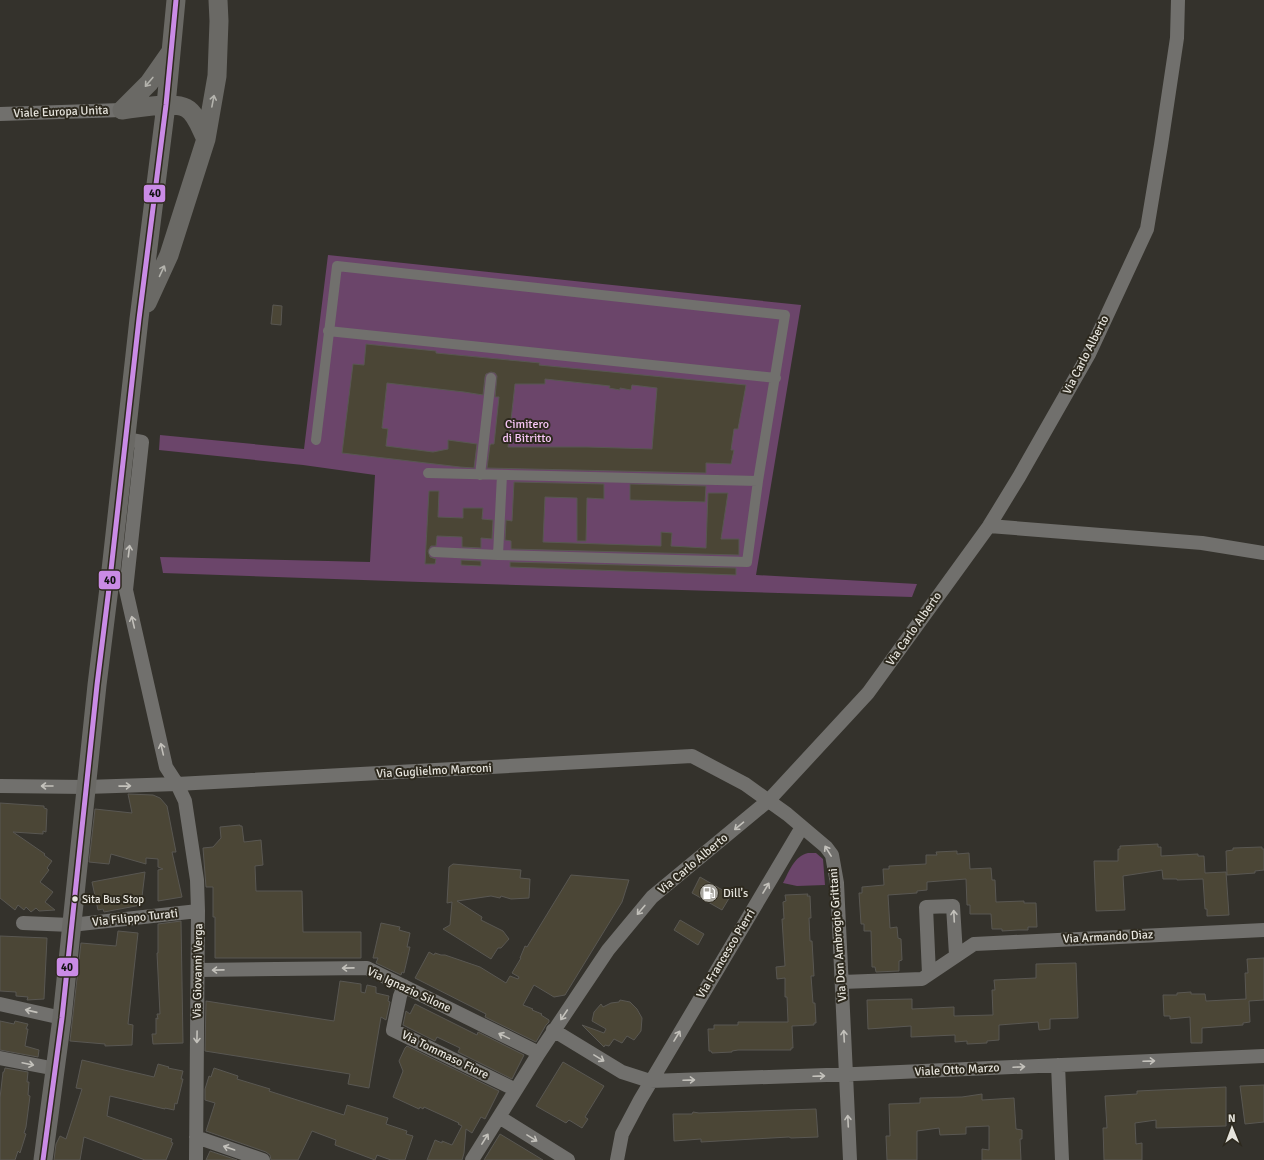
<svg xmlns="http://www.w3.org/2000/svg" width="1264" height="1160" viewBox="0 0 1264 1160" font-family="Signika,sans-serif">
<style>
.green{fill:#6b456a}
.building{fill:#4b4636;stroke:#595752;fill-rule:evenodd}
.lines{fill:none;stroke-linecap:round;stroke-linejoin:round}
.pedestrian{stroke:#71706d;stroke-width:10}
.minor{stroke:#71706d;stroke-width:14}
.secondary{stroke:#6a6965;stroke-width:19}
.bus-1-casing{stroke:#2d291e;stroke-width:8}
.bus-1{stroke:#ca8be6;stroke-width:5}
.oneway{stroke:#b4b3ad}
.oneway2{stroke:#c3c1bb}
.bus-dot{fill:#e6e4dd;stroke:#2d291e;stroke-width:1.5}
.labels{text-anchor:middle;dominant-baseline:central;stroke-width:4;stroke-linejoin:round;paint-order:stroke}
.bus-label{font-size:11px;fill:#e6e4dd;stroke:#2d291e;text-anchor:start}
.street-label{font-size:12px;fill:#e6e4dd;stroke:#2d291e}
.park-label{font-size:12px;fill:#f7c6f6;stroke:#2d291e}
.poi-label{font-size:12px;fill:#e6e4dd;stroke:#2d291e;text-anchor:start}
.line-badge{stroke:#2d291e;stroke-width:1.5}
.pale-badge-label{font-size:11px;text-anchor:middle;font-weight:bold;fill:#111}
</style>
<rect width="100%" height="100%" fill="#34322c"/>
<!-- green -->
<path class="green" d="M328,255L801,305L756,575L917,584L912,597L421,582L163,573L160,557L370,562L375,475L303,465L159,450L160,435L304,449Z
M808,853H816L823,859L825,885L797,886L783,883C789,872 794,856 808,853Z"/>
<!-- building -->
<path class="building" d="M273,305L282,306L281,325L271,324Z
M366,344L436,351V353L540,363L539,365L746,385L738,429H734L731,450H734L731,464L706,463V473L487,468L490,445L491,444H494L499,397H495L497,376L495,373L491,372L486,374L485,377L483,395L464,392L387,383L382,428L388,429L386,446L433,452L448,449V440L477,444L474,468L460,467L342,453L353,364L364,365ZM545,379L610,386L609,388L620,390V388L631,390L632,385L657,388L652,449L587,447H508L515,384H545Z
M514,482L604,484V499L587,498L586,541H577V498L545,497L543,542L661,546V532L672,533L671,546L706,548L708,493H728L721,539H739V555L511,549V541L505,540L506,520L512,521Z
M630,484L706,486L705,502L630,500Z
M429,491H439L438,517L463,518V508H483L482,519L493,520L492,539L481,538V548L462,547V537L437,536L436,546H431L428,551L430,557L436,559L435,564H425Z
M461,560L481,561V566L461,565Z
M510,562L736,568V575L510,567Z
M128,794L153,795L160,798L167,806L176,852H172L182,897L158,901V870L163,869L158,867V859L146,858V864L111,854L109,864L89,862L95,809L132,813Z
M0,803L44,806V808L47,809L46,832L43,831V834L13,832L45,854L44,855L52,861L47,868L49,870L40,882L53,892L45,902L55,910L39,911L36,908L31,912L26,907L24,910L18,905L15,910L0,898Z
M240,825V826H242L244,842L261,840L263,865L255,866L256,891H302L303,932H361V958H215V917H213V887H206L203,848L213,847L221,838L220,827Z
M1158,844V847H1161V856L1198,854V856H1204L1205,873L1226,872L1229,915L1207,916V909H1205L1203,879L1177,880V879H1163L1162,870L1123,876L1125,910L1096,911L1094,861H1118V849H1120V846Z
M1262,847V849H1264V870L1255,871V873L1227,875L1226,851L1233,850V848Z
M957,851V854L969,853L970,869L991,868L992,880H995L996,902L1024,901V903H1036L1037,927H1028V930H1018L1002,931V929H992L991,914H970V905H967L966,879L927,882V890L917,891V893L888,895L890,928L897,927L898,938L901,939L902,960L899,961V971L876,972L875,967H872L871,931H864V924H861L859,893H862V887L884,885L883,869H889V866L926,864V855H937L936,852Z
M453,864L521,870L520,878L530,879L529,898L511,899L501,896L500,898L491,896L457,901L482,917L481,920L503,931L509,939L501,948H498L491,959L443,929L450,925L452,902L447,903L449,867Z
M145,872L141,905L104,912L103,909L98,910L92,882Z
M571,875L629,880L622,902L565,995L554,997L534,985L523,1005L533,1009L532,1010L542,1014L541,1015L549,1020V1022L546,1025L536,1042L485,1017L486,1014L415,978L429,952L434,955L435,953L441,955H445L480,967L506,983L510,976L518,979L519,977L512,973L521,958H520L525,946L527,947Z
M700,877L731,895L722,910L692,893Z
M808,894L807,896H810L811,918H809L810,941H812L814,976H811L813,1003H815L816,1023H814V1025L792,1026L793,1048H791V1050H738L732,1051V1052L712,1053L711,1051H709L708,1029H714V1025H738V1022H788L787,997H785V978L777,979L776,967L785,966L782,919H784L783,902L786,901L785,895Z
M680,920L704,934L698,945L674,930Z
M181,921L183,1043L153,1044L152,1034H156V1018L158,1019L157,1014H160L157,953H158V924Z
M381,923L400,927L399,930L410,933L407,947H410L404,973L402,972L401,975L376,963L378,958H373Z
M118,931L138,933L128,1024L133,1025L132,1045L105,1046V1044L70,1041L81,943L116,946Z
M0,936L47,938L44,999L27,1000L28,997L16,996V992L0,991Z
M1264,958V1000L1249,1001L1250,1022L1243,1023V1025L1202,1028V1043H1191L1190,1017L1170,1019V1016H1164L1163,995H1177V993L1191,992V994H1205L1206,1001L1246,999L1245,973H1248L1247,959Z
M1076,963L1078,1018L1050,1019V1029L1039,1030L1038,1022L999,1025V1040L987,1041V1043L967,1044V1041L955,1042V1035L911,1037V1026L868,1029L867,1000L912,999V1009L954,1007V1016L993,1015L992,990H995L994,980L1036,978V964Z
M340,981L361,984V992L365,993L367,985L376,987V993L389,996L388,1001L390,1002L386,1020L381,1017L369,1088L348,1084L350,1074L205,1051L206,1001L334,1021Z
M620,1000L630,1002L637,1009L642,1018L641,1031L634,1040L627,1036L622,1043L614,1039L609,1046L605,1045L604,1047L582,1025L604,1033L606,1029L592,1021L594,1012L601,1004L603,1007L611,1003L619,1002Z
M415,1004L477,1035L478,1032L524,1055L512,1079L458,1052L460,1048L437,1037L435,1041L403,1025L406,1011L410,1014Z
M0,1021L14,1024L15,1021L28,1024L26,1029H28L25,1046L39,1050L38,1057L0,1050Z
M407,1046L499,1091L485,1119L481,1117L472,1133L466,1129L464,1153L462,1160H427L435,1140L442,1143V1141L452,1145L462,1126L458,1124L459,1123L424,1107L423,1109L420,1107L419,1109L393,1097L403,1071L399,1061L405,1048Z
M82,1060L154,1077L158,1064L169,1067L168,1068L183,1071L181,1079H183L177,1104L175,1103L174,1110L165,1108V1109L110,1096L107,1116L172,1139L171,1142L173,1143L166,1160H145L84,1137L80,1160H54L56,1144L60,1136L66,1139L82,1089L76,1088Z
M563,1062L604,1086L585,1117L588,1119L582,1128L569,1120L566,1123L536,1106Z
M5,1068L28,1072L27,1082H29L28,1095L30,1096L26,1127L24,1133L26,1134L20,1153L18,1151L15,1160H0V1098L3,1072H4Z
M214,1068L238,1076L237,1079L270,1089L269,1091L344,1115L347,1105L388,1118L386,1124L407,1131L406,1134L413,1136L405,1160H391L377,1155L375,1160L335,1145L336,1140L312,1131L298,1160H271L270,1155L266,1152L206,1131L215,1103L205,1100V1089L209,1076L211,1077Z
M1264,1085V1122L1245,1124L1240,1086Z
M1226,1087V1126L1156,1128V1120L1135,1123L1136,1144L1142,1143V1160H1104L1103,1128H1107L1105,1096L1137,1094V1091Z
M982,1094V1100L1014,1098L1016,1129L1022,1130V1139H1020L1021,1160H982V1149L989,1150V1126L966,1127V1134L940,1135L939,1128L917,1131V1160H887L886,1136H890L889,1104L920,1103V1098L962,1097Z
M816,1109L818,1137L791,1138L789,1137L701,1142V1139L674,1141L673,1114H692L693,1112L699,1113Z
M500,1134L543,1160H484Z
M210,1151L237,1160H206Z"/>
<g class="lines">
<!-- pedestrian -->
<path class="pedestrian" d="M328,331L776,378
M316,440L337,266L785,315L758,481L747,562L498,555L434,552
M428,473L758,481
M480,475L491,378
M498,555L502,475"/>
<!-- minor -->
<path class="minor" d="M0,114L122,110
M126,439L142,442L126,590L166,767L177,784L185,801L197,880L198,911L196,1160
M989,526L1202,543L1264,553
M0,786L86,787L177,784L692,756L745,784L787,814L826,847L832,855L837,883L850,1160
M23,923L71,925L198,911
M198,970L367,968L539,1053
M929,974L926,907L953,906L956,955
M842,982L922,979L974,944L1264,930
M404,986L400,996L393,1030L516,1090
M0,1004L62,1018
M553,1030L622,1072L650,1081L855,1074L1264,1056
M0,1058L56,1069
M1058,1065L1062,1160
M499,1117L568,1160
M196,1137L263,1160
M472,1160L539,1053L608,950L652,897L769,800L868,693L989,526L1019,477L1089,354L1147,229L1161,145L1177,38L1178,0
M617,1160L622,1134L640,1100L802,827"/>
<!-- secondary -->
<path class="secondary" d="M122,110C137,108 174,101 186,108C196,113 201,130 206,139
M122,110L149,83L170,53
M147,303L169,255L206,139L217,76L219,21L218,0
M43,1160L62,1018L97,685L109,588L139,319L166,105L176,0"/>
<defs>
<path id="bus-1" d="M43,1160L62,1018L97,685L109,588L139,319L166,105L176,0"/>
</defs>
<!-- bus-1 casing -->
<use href="#bus-1" class="bus-1-casing"/>
<!-- bus-1 -->
<use href="#bus-1" class="bus-1"/>
</g>
<!-- one-way arrows -->
<defs><path id="oneway-shaft" d="M-6 0H5M1.5-3L5.5 0L1.5 3" fill="none" stroke-width="1.6" stroke-linecap="round" stroke-linejoin="round"/></defs>
<g class="oneway">
<use href="#oneway-shaft" transform="translate(149 82) rotate(130)"/>
<use href="#oneway-shaft" transform="translate(213 101) rotate(-79)"/>
<use href="#oneway-shaft" transform="translate(162 271) rotate(-65)"/>
</g>
<g class="oneway2">
<use href="#oneway-shaft" transform="translate(129 551) rotate(-83)"/>
<use href="#oneway-shaft" transform="translate(133 622) rotate(-103)"/>
<use href="#oneway-shaft" transform="translate(162 749) rotate(-103)"/>
<use href="#oneway-shaft" transform="translate(47 786) rotate(-180)"/>
<use href="#oneway-shaft" transform="translate(125 786) rotate(-1)"/>
<use href="#oneway-shaft" transform="translate(739 826) rotate(140)"/>
<use href="#oneway-shaft" transform="translate(828 851) rotate(-122)"/>
<use href="#oneway-shaft" transform="translate(766 888) rotate(-59)"/>
<use href="#oneway-shaft" transform="translate(641 910) rotate(130)"/>
<use href="#oneway-shaft" transform="translate(954 916) rotate(-93)"/>
<use href="#oneway-shaft" transform="translate(348 968) rotate(179)"/>
<use href="#oneway-shaft" transform="translate(218 970) rotate(179)"/>
<use href="#oneway-shaft" transform="translate(31 1011) rotate(-167)"/>
<use href="#oneway-shaft" transform="translate(564 1015) rotate(124)"/>
<use href="#oneway-shaft" transform="translate(504 1036) rotate(-154)"/>
<use href="#oneway-shaft" transform="translate(677 1036) rotate(-59)"/>
<use href="#oneway-shaft" transform="translate(844 1036) rotate(-93)"/>
<use href="#oneway-shaft" transform="translate(197 1037) rotate(91)"/>
<use href="#oneway-shaft" transform="translate(599 1058) rotate(31)"/>
<use href="#oneway-shaft" transform="translate(1149 1061) rotate(-2)"/>
<use href="#oneway-shaft" transform="translate(28 1064) rotate(12)"/>
<use href="#oneway-shaft" transform="translate(1019 1067) rotate(-3)"/>
<use href="#oneway-shaft" transform="translate(819 1076) rotate(-2)"/>
<use href="#oneway-shaft" transform="translate(689 1080) rotate(-2)"/>
<use href="#oneway-shaft" transform="translate(848 1121) rotate(-93)"/>
<use href="#oneway-shaft" transform="translate(532 1138) rotate(32)"/>
<use href="#oneway-shaft" transform="translate(485 1139) rotate(-58)"/>
<use href="#oneway-shaft" transform="translate(229 1148) rotate(-161)"/>
</g>
<!-- icons -->
<defs>
<symbol id="fuel-disc" viewBox="-11 -11 22 22"><circle r="9.5" fill="#a8a69f" stroke="#2d291e"/><path d="M-5.5-6h7V0h2V4h1.3V-2.5L3-4.5l.8-.8L6-3V5H2.5V1h-1V6h-7ZM-4.2-4.7v3.2H.2V-4.7Z" fill="#fff"/></symbol>
</defs>
<g fill-rule="evenodd">
<use href="#fuel-disc" x="698" y="882" width="22" height="22"/>
</g>
<!-- markers -->
<circle class="bus-dot" cx="75" cy="899" r="3.5"/>
<g class="labels">
<!-- bus labels -->
<g class="bus-label">
<text x="82" y="899">Sita Bus Stop</text>
</g>
<!-- street labels -->
<g class="street-label">
<text transform="translate(61 112) rotate(-2)">Viale Europa Unita</text>
<text transform="translate(1086 355) rotate(-63)">Via Carlo Alberto</text>
<text transform="translate(914 629) rotate(-55)">Via Carlo Alberto</text>
<text transform="translate(434 771) rotate(-3)">Via Guglielmo Marconi</text>
<text transform="translate(693 864) rotate(-40)">Via Carlo Alberto</text>
<text transform="translate(135 918) rotate(-6)">Via Filippo Turati</text>
<text transform="translate(838 935) rotate(-94)">Via Don Ambrogio Grittani</text>
<text transform="translate(1108 937) rotate(-3)">Via Armando Diaz</text>
<text transform="translate(726 954) rotate(-59)">Via Francesco Pierri</text>
<text transform="translate(198 971) rotate(-89)">Via Giovanni Verga</text>
<text transform="translate(409 990) rotate(25)">Via Ignazio Silone</text>
<text transform="translate(445 1055) rotate(26)">Via Tommaso Fiore</text>
<text transform="translate(957 1070) rotate(-3)">Viale Otto Marzo</text>
</g>
<!-- park labels -->
<g class="park-label">
<text x="527" y="424">Cimitero<tspan x="527" dy="14">di Bitritto</tspan></text>
</g>
<!-- poi labels -->
<g class="poi-label">
<text x="723" y="893">Dill's</text>
</g>
</g>
<g class="line-badge">
<rect x="143" y="184" width="23" height="19" rx="4" fill="#ca8be6"/>
<rect x="98" y="570" width="23" height="20" rx="4" fill="#ca8be6"/>
<rect x="56" y="957" width="23" height="20" rx="4" fill="#ca8be6"/>
</g>
<g class="pale-badge-label">
<text x="155" y="197">40</text>
<text x="110" y="584">40</text>
<text x="67" y="971">40</text>
</g>
<!-- north arrow -->
<g transform="translate(1232 1128) rotate(359)" stroke="#2d291e" stroke-width="3" paint-order="stroke">
<path d="M0-3L7 15L0 10L-7 15Z" fill="#e6e4dd"/>
<text y="-6" font-size="11" font-weight="bold" text-anchor="middle" fill="#e6e4dd">N</text>
</g>
</svg>
